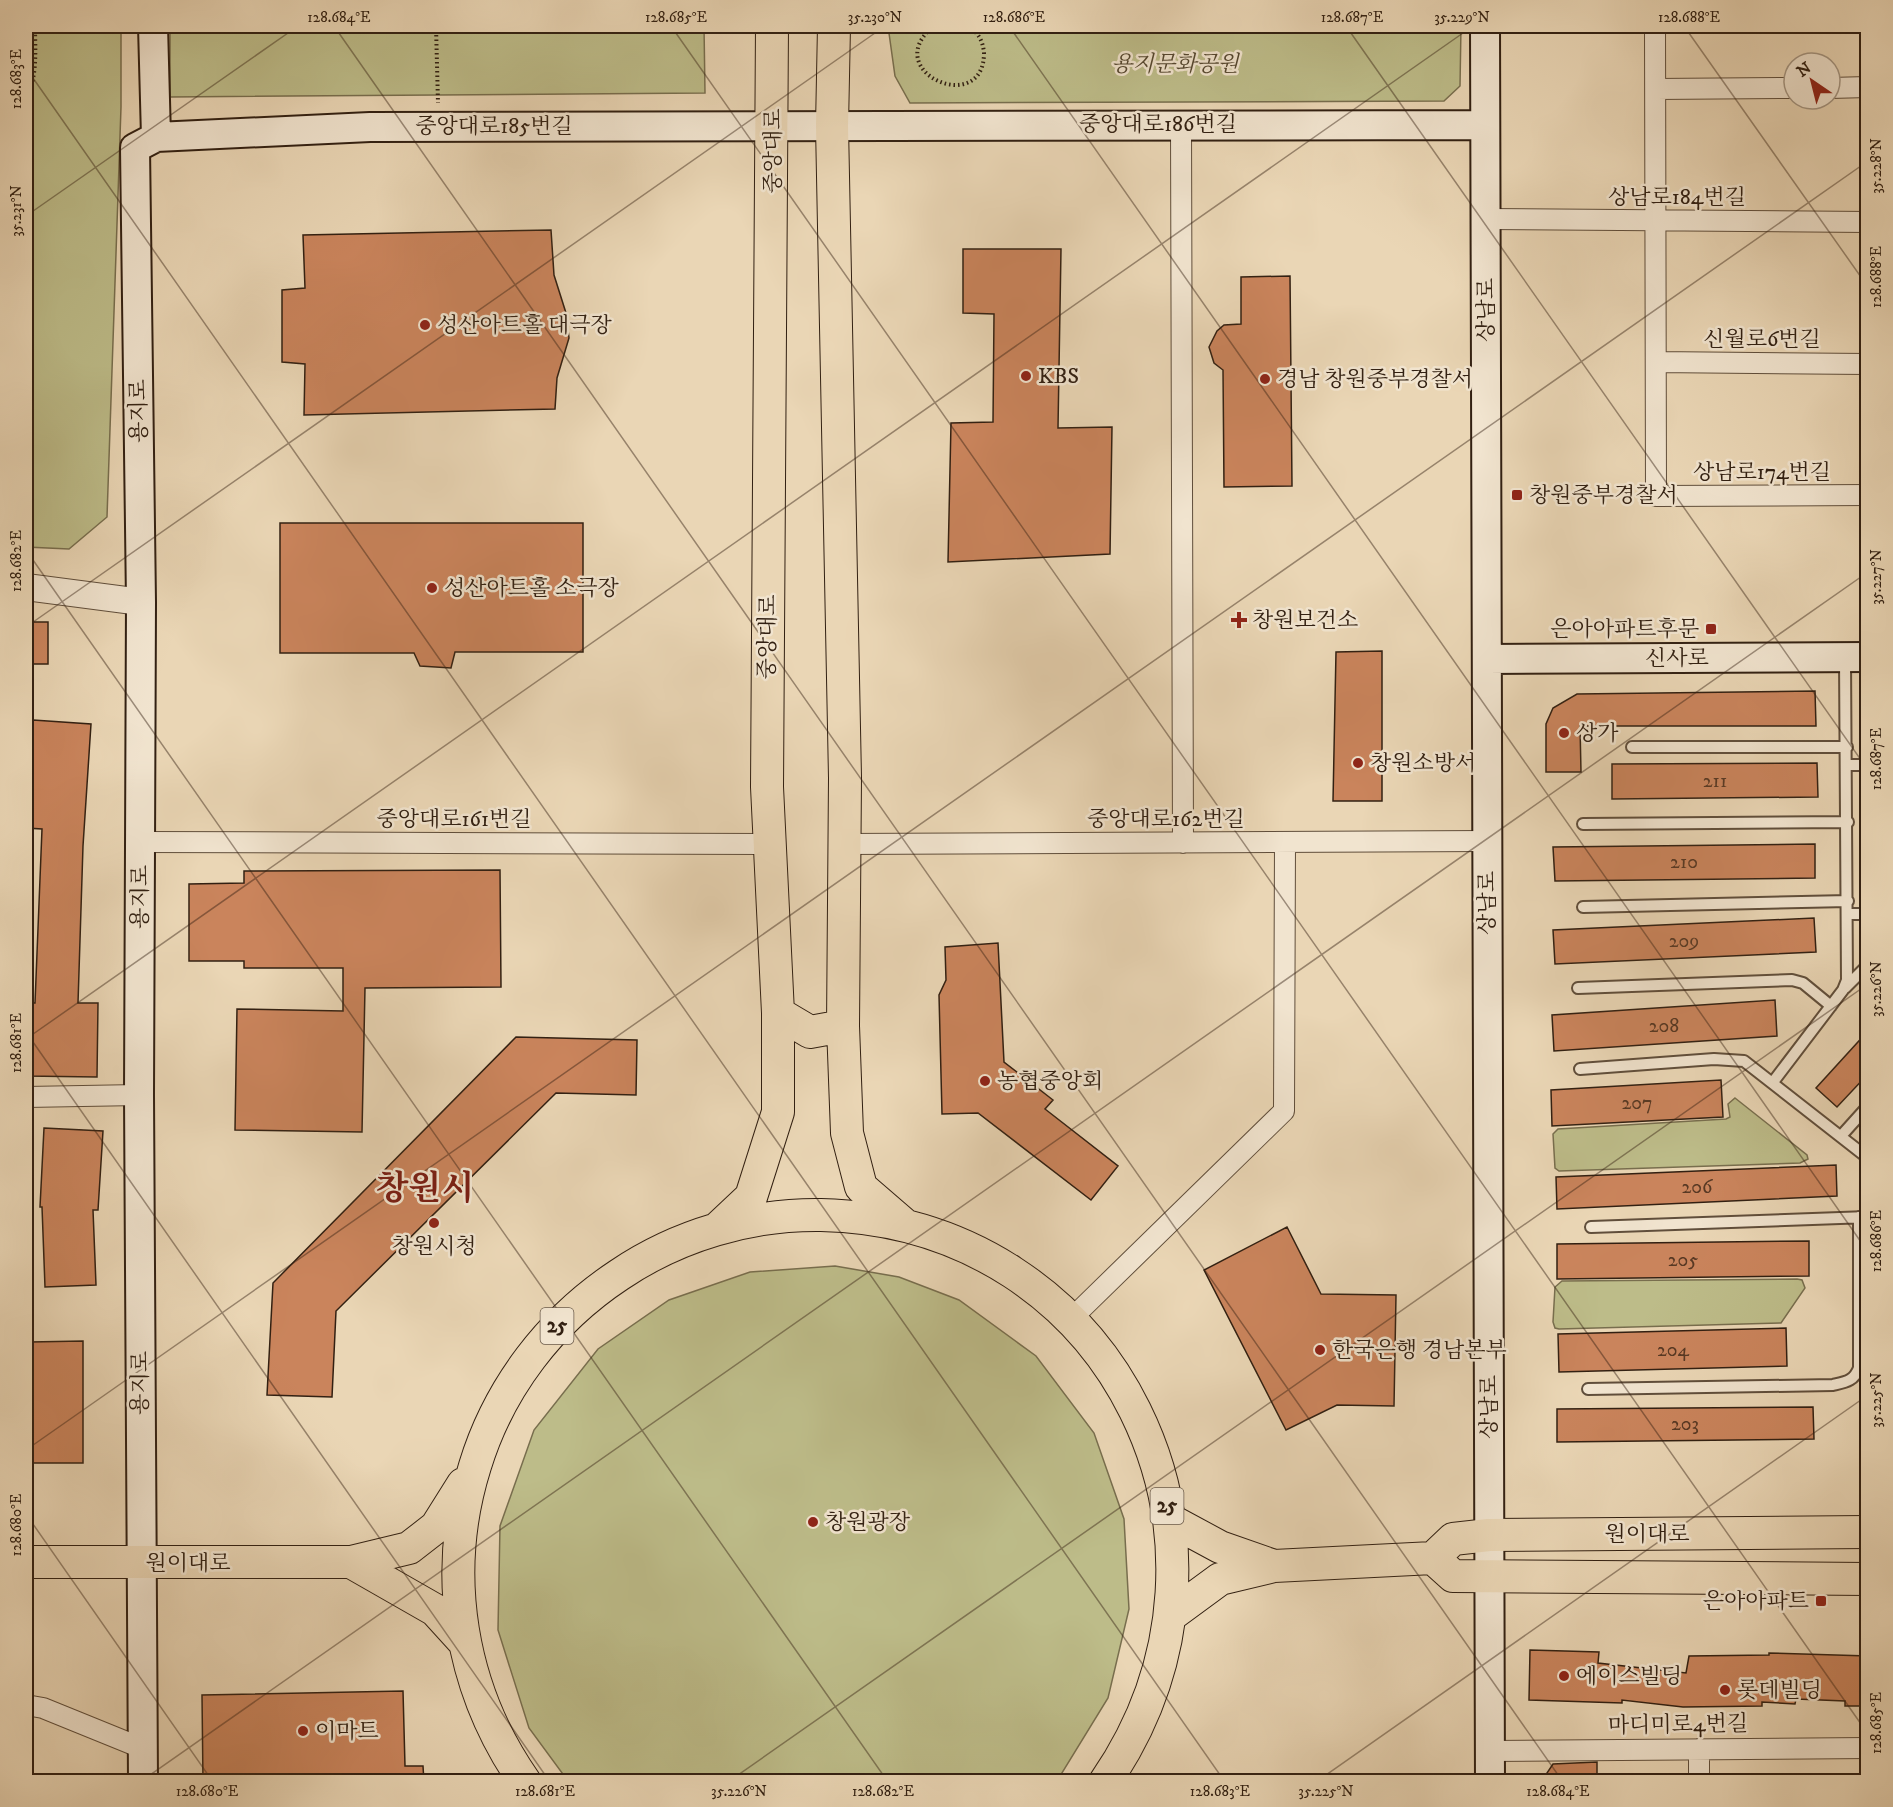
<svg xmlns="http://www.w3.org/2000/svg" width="1893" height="1807" viewBox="0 0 1893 1807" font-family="'IM FELL DW Pica','Noto Serif KR',serif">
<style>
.green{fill:#bdbc89;stroke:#786e4e;stroke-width:1.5}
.building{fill:#ca845c;stroke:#322012;stroke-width:1.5}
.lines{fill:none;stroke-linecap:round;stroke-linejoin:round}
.service-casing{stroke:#604e3b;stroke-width:14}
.minor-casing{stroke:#604e3b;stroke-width:22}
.tertiary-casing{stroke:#604e3b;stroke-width:28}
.secondary-casing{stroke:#322012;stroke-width:32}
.primary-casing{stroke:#322012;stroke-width:34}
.path{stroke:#322012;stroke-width:4;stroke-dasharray:1.5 3;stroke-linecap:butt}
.service{stroke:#f1e4cf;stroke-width:10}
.minor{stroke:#f1e4cf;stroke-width:20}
.tertiary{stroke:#f1e4cf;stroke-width:26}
.secondary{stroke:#f1e4cf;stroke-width:28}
.primary{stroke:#ead6b5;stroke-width:32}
.ticks{fill:none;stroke:#322012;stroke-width:1.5;stroke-opacity:0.45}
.poi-dot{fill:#8f2418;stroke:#f1e4cf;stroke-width:2}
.labels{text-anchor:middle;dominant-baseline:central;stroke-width:5;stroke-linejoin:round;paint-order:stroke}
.number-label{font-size:20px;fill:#583924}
.shield{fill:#f1e4cf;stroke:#6b5b4b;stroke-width:1.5}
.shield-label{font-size:21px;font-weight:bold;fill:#322012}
.park-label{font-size:22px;font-style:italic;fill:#554730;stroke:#f1e4cf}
.street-label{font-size:22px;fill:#322012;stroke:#f1e4cf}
.poi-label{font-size:22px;fill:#322012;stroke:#f1e4cf;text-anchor:start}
.town-label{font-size:34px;font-weight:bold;fill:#7a1f14;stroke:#f1e4cf}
.neatline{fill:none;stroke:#322012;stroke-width:2}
.ticks-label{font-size:15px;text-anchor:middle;fill:#322012}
</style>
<rect width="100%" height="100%" fill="#ead6b5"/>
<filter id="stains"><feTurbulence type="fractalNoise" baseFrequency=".00333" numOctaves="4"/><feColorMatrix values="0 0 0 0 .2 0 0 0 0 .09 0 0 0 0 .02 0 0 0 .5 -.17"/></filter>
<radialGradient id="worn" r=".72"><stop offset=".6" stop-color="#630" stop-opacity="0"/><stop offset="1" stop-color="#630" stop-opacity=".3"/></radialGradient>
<!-- green -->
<path class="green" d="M26,26H121V107L107,517L69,549L26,547Z
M170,26H704L705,93L170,97Z
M888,26H1461L1460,86L1444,101L910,103L895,76Z
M1735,1098L1807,1155L1808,1159L1800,1163L1559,1171L1555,1168L1553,1134L1558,1129L1726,1119L1730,1117L1728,1104Z
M835,1266L899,1277L959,1300L1036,1356L1094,1433L1124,1519L1129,1609L1108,1698L1057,1781H568L529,1728L498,1630L500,1526L534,1430L598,1349L669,1300L750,1272Z
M1797,1279L1802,1280L1805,1288L1781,1323L1559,1329L1555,1328L1553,1322L1555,1287L1562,1281Z"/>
<!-- building -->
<path class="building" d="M551,230L554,275L566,313L569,338L557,378L555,409L304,415L305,364L282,362V290L305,288L303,235Z
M963,249H1061L1058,428L1112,427L1110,554L948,562L951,423L993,422L994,314L963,313Z
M1290,276L1292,486L1224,487L1223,370L1214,363L1209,347L1217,331L1224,325L1241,324V277Z
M280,523H583V652H455L451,668L420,666L414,653H280Z
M26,622H48V664H26Z
M1382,651V801H1333L1336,652Z
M1815,691L1816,726H1580L1581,772H1546V724L1553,708L1577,694Z
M33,720L91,724L83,846L78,1003H98L97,1077L26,1076V1003H35L42,829L26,828Z
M1817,763L1818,797L1612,799V764Z
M1815,844V878L1555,881L1553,847Z
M500,870L501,987L365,988L362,1132L235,1130L237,1009L343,1011V968H244V961H189V884L244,883V871Z
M1814,918L1816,952L1555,964L1553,930Z
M998,943L1004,1062L1053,1100L1045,1109L1118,1166L1091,1200L978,1113L942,1114L939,995L946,980L945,947Z
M1775,1000L1777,1036L1554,1051L1552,1015Z
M1868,1031V1074L1837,1107L1816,1088Z
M516,1037L637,1040L636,1095L556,1093L336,1311L332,1397L267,1395L273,1283Z
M1721,1080L1723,1117L1552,1126L1551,1090Z
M44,1128L103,1131L98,1210H93L96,1285L45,1287L42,1207H40Z
M1836,1165L1837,1196L1557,1209L1556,1177Z
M1287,1227L1321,1294L1396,1295L1394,1406L1337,1405L1286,1430L1204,1270Z
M1809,1241V1276L1557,1279V1244Z
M1786,1328L1787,1366L1559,1372L1558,1334Z
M83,1341V1463H26V1357H29L30,1342Z
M1813,1407L1814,1439L1557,1442V1409Z
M1530,1650L1599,1652L1598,1663L1686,1673L1689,1656L1769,1655V1653L1868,1656V1706H1845V1701L1796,1699L1795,1704L1762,1702V1706L1683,1707L1622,1700V1703L1529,1700Z
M403,1691L405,1766H423L424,1782H203L202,1695Z
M1597,1762V1782H1541L1553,1764Z"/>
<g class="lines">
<defs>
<path id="service" d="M1632,747H1847
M1847,765H1868
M1583,824L1848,822
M1583,907L1848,901
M1848,914H1868
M1578,988L1792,980L1803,983L1831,1006
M1845,988L1868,965
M1580,1069L1714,1059L1744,1061L1868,1158
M1773,1082L1843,990L1847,980L1845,658
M1841,1136L1868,1106
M1591,1227L1868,1217
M1588,1389L1833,1385C1846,1382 1854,1381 1859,1368V1217"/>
<path id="minor" d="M1655,26L1656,496L1868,495
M1830,88L1868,87
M1656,89L1794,88
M1181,124L1183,843
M1486,219L1868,222
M1656,362L1868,364
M140,842L768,844
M845,844L1487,841
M26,1097L139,1095
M1070,1320L1284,1111L1285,843
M26,1705L43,1708L144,1749
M1490,1751L1868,1748
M1699,1782V1749"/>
<path id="tertiary" d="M26,587L141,602"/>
<path id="secondary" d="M1485,26L1490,1782
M156,137L370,127L1485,125
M1487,659L1868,657
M143,1782L139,1095L141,602L135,148L156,137L153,26"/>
<path id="primary" d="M834,26L832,126L845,778L843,1026L847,1133L861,1187L905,1225
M778,1013L810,1032L843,1026
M717,1229L751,1197L778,1112V1013L767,787L772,26
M1170,1520L1220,1547L1274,1566
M1433,1558L1453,1576L1868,1579
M26,1562H351L409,1548L436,1527L463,1484
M351,1562L435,1610L465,1643
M1171,1615L1220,1579L1274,1566L1433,1558L1453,1539L1489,1535L1868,1532
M525,1782C460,1689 441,1574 475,1466C499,1387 551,1320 619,1275C678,1235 750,1214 821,1215C1115,1221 1270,1542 1105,1782"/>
</defs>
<!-- service casing -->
<use href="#service" class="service-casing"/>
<!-- minor casing -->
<use href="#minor" class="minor-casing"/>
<!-- tertiary casing -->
<use href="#tertiary" class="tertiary-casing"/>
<!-- secondary casing -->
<use href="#secondary" class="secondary-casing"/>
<!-- primary casing -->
<use href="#primary" class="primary-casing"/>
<!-- path -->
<path class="path" d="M436,26L438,103
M934,26C877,71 984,118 984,53C983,41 978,32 968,26
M26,98C38,77 35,49 35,26"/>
<!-- service -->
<use href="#service" class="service"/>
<!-- minor -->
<use href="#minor" class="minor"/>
<!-- tertiary -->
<use href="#tertiary" class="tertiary"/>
<!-- secondary -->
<use href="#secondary" class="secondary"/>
<!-- primary -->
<use href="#primary" class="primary"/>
</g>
<!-- ticks -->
<path class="ticks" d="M334,26L1563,1782M671,26L1868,1734M1009,26L1868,1252M1346,26L1868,770M1684,26L1868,287M26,68L1225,1782M26,216L298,26M26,550L888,1782M26,627L885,26M26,1032L550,1782M26,1039L1473,26M26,1450L1868,161M26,1514L213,1782M140,1782L1868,572M728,1782L1868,984M1316,1782L1868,1395"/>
<!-- markers -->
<g class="poi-dot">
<circle cx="425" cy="325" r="6"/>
<circle cx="1026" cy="376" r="6"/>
<circle cx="1265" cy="379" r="6"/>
<rect x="1511" y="489" width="12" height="12" rx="3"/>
<circle cx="432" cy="588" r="6"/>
<path d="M1236 611h6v6h6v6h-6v6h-6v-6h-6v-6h6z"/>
<rect x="1705" y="623" width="12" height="12" rx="3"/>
<circle cx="1564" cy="733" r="6"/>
<circle cx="1358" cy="763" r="6"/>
<circle cx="985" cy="1081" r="6"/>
<circle cx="434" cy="1223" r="6"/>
<circle cx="1320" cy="1350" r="6"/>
<circle cx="813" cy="1522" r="6"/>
<rect x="1815" y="1595" width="12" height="12" rx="3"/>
<circle cx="1564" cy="1676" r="6"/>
<circle cx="1725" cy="1690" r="6"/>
<circle cx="303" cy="1731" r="6"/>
</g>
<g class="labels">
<!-- number labels -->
<g class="number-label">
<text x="1715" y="781">211</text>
<text x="1684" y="862">210</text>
<text x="1684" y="941">209</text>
<text x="1664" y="1026">208</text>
<text x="1637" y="1103">207</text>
<text x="1697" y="1187">206</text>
<text x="1683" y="1260">205</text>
<text x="1673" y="1350">204</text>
<text x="1685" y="1424">203</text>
</g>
<!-- shield labels -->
<g class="shield">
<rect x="540.5" y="1308" width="33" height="36" rx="4.5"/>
<rect x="1150.5" y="1488" width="33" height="36" rx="4.5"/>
</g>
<g class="shield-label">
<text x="557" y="1326">25</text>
<text x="1167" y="1506">25</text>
</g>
<!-- park labels -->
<g class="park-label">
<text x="1175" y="64">용지문화공원</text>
</g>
<!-- street labels -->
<g class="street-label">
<text x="1158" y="124">중앙대로186번길</text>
<text x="494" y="126">중앙대로185번길</text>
<text transform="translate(773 151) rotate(-90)">중앙대로</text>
<text x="1677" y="197">상남로184번길</text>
<text transform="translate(1486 310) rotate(-90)">상남로</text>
<text x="1762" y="339">신월로6번길</text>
<text transform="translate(139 411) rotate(-91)">용지로</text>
<text x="1762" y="472">상남로174번길</text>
<text transform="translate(768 637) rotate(-89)">중앙대로</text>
<text x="1677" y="658">신사로</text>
<text x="454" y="819">중앙대로161번길</text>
<text x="1166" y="819">중앙대로162번길</text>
<text transform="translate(140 897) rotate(-90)">용지로</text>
<text transform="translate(1487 903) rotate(-90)">상남로</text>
<text transform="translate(140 1383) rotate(-90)">용지로</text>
<text transform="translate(1489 1407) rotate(-90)">상남로</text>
<text x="1647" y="1534">원이대로</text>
<text x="188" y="1563">원이대로</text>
<text transform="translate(1678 1725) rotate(-1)">마디미로4번길</text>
</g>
<!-- poi labels -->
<g class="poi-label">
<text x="437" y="325">성산아트홀 대극장</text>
<text x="1038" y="376">KBS</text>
<text x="1277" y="379">경남 창원중부경찰서</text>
<text x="1529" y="495">창원중부경찰서</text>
<text x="444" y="588">성산아트홀 소극장</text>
<text x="1252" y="620">창원보건소</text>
<text x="1699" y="629" text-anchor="end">은아아파트후문</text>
<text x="1576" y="733">상가</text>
<text x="1370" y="763">창원소방서</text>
<text x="997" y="1081">농협중앙회</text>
<text x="434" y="1246" text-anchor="middle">창원시청</text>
<text x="1332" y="1350">한국은행 경남본부</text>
<text x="825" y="1522">창원광장</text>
<text x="1809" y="1601" text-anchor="end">은아아파트</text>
<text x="1576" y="1676">에이스빌딩</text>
<text x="1737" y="1690">롯데빌딩</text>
<text x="315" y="1731">이마트</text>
</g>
<!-- town labels -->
<g class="town-label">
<text x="425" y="1189">창원시</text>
</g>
</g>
<!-- margin -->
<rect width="1893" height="1807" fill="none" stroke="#ead6b5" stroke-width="66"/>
<!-- north arrow -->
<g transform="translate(1812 81) rotate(325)"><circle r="28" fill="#f1e4cf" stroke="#a59683" stroke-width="1.5"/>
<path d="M0-4.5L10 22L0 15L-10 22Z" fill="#8f2418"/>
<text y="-9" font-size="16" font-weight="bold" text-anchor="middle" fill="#322012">N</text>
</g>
<rect x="33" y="33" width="1827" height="1741" class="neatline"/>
<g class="ticks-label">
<text x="339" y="22">128.684°E</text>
<text x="676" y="22">128.685°E</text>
<text x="875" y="22">35.230°N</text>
<text x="1014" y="22">128.686°E</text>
<text x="1352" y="22">128.687°E</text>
<text x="1462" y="22">35.229°N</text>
<text x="1689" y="22">128.688°E</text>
<text transform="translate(16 79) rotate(-90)" y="5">128.683°E</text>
<text transform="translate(1876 166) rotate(-90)" y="5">35.228°N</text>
<text transform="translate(16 211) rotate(-90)" y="5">35.231°N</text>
<text transform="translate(1876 277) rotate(-90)" y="5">128.688°E</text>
<text transform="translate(16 561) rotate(-90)" y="5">128.682°E</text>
<text transform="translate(1876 577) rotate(-90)" y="5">35.227°N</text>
<text transform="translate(1876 759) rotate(-90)" y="5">128.687°E</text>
<text transform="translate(1876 989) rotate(-90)" y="5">35.226°N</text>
<text transform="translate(16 1043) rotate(-90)" y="5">128.681°E</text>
<text transform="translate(1876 1241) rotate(-90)" y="5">128.686°E</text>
<text transform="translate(1876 1400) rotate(-90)" y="5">35.225°N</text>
<text transform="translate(16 1525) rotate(-90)" y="5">128.680°E</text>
<text transform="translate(1876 1723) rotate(-90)" y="5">128.685°E</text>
<text x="207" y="1796">128.680°E</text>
<text x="545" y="1796">128.681°E</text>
<text x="739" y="1796">35.226°N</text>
<text x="883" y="1796">128.682°E</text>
<text x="1220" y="1796">128.683°E</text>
<text x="1326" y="1796">35.225°N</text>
<text x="1558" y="1796">128.684°E</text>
</g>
<rect width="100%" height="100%" filter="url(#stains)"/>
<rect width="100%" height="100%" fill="url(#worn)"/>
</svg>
